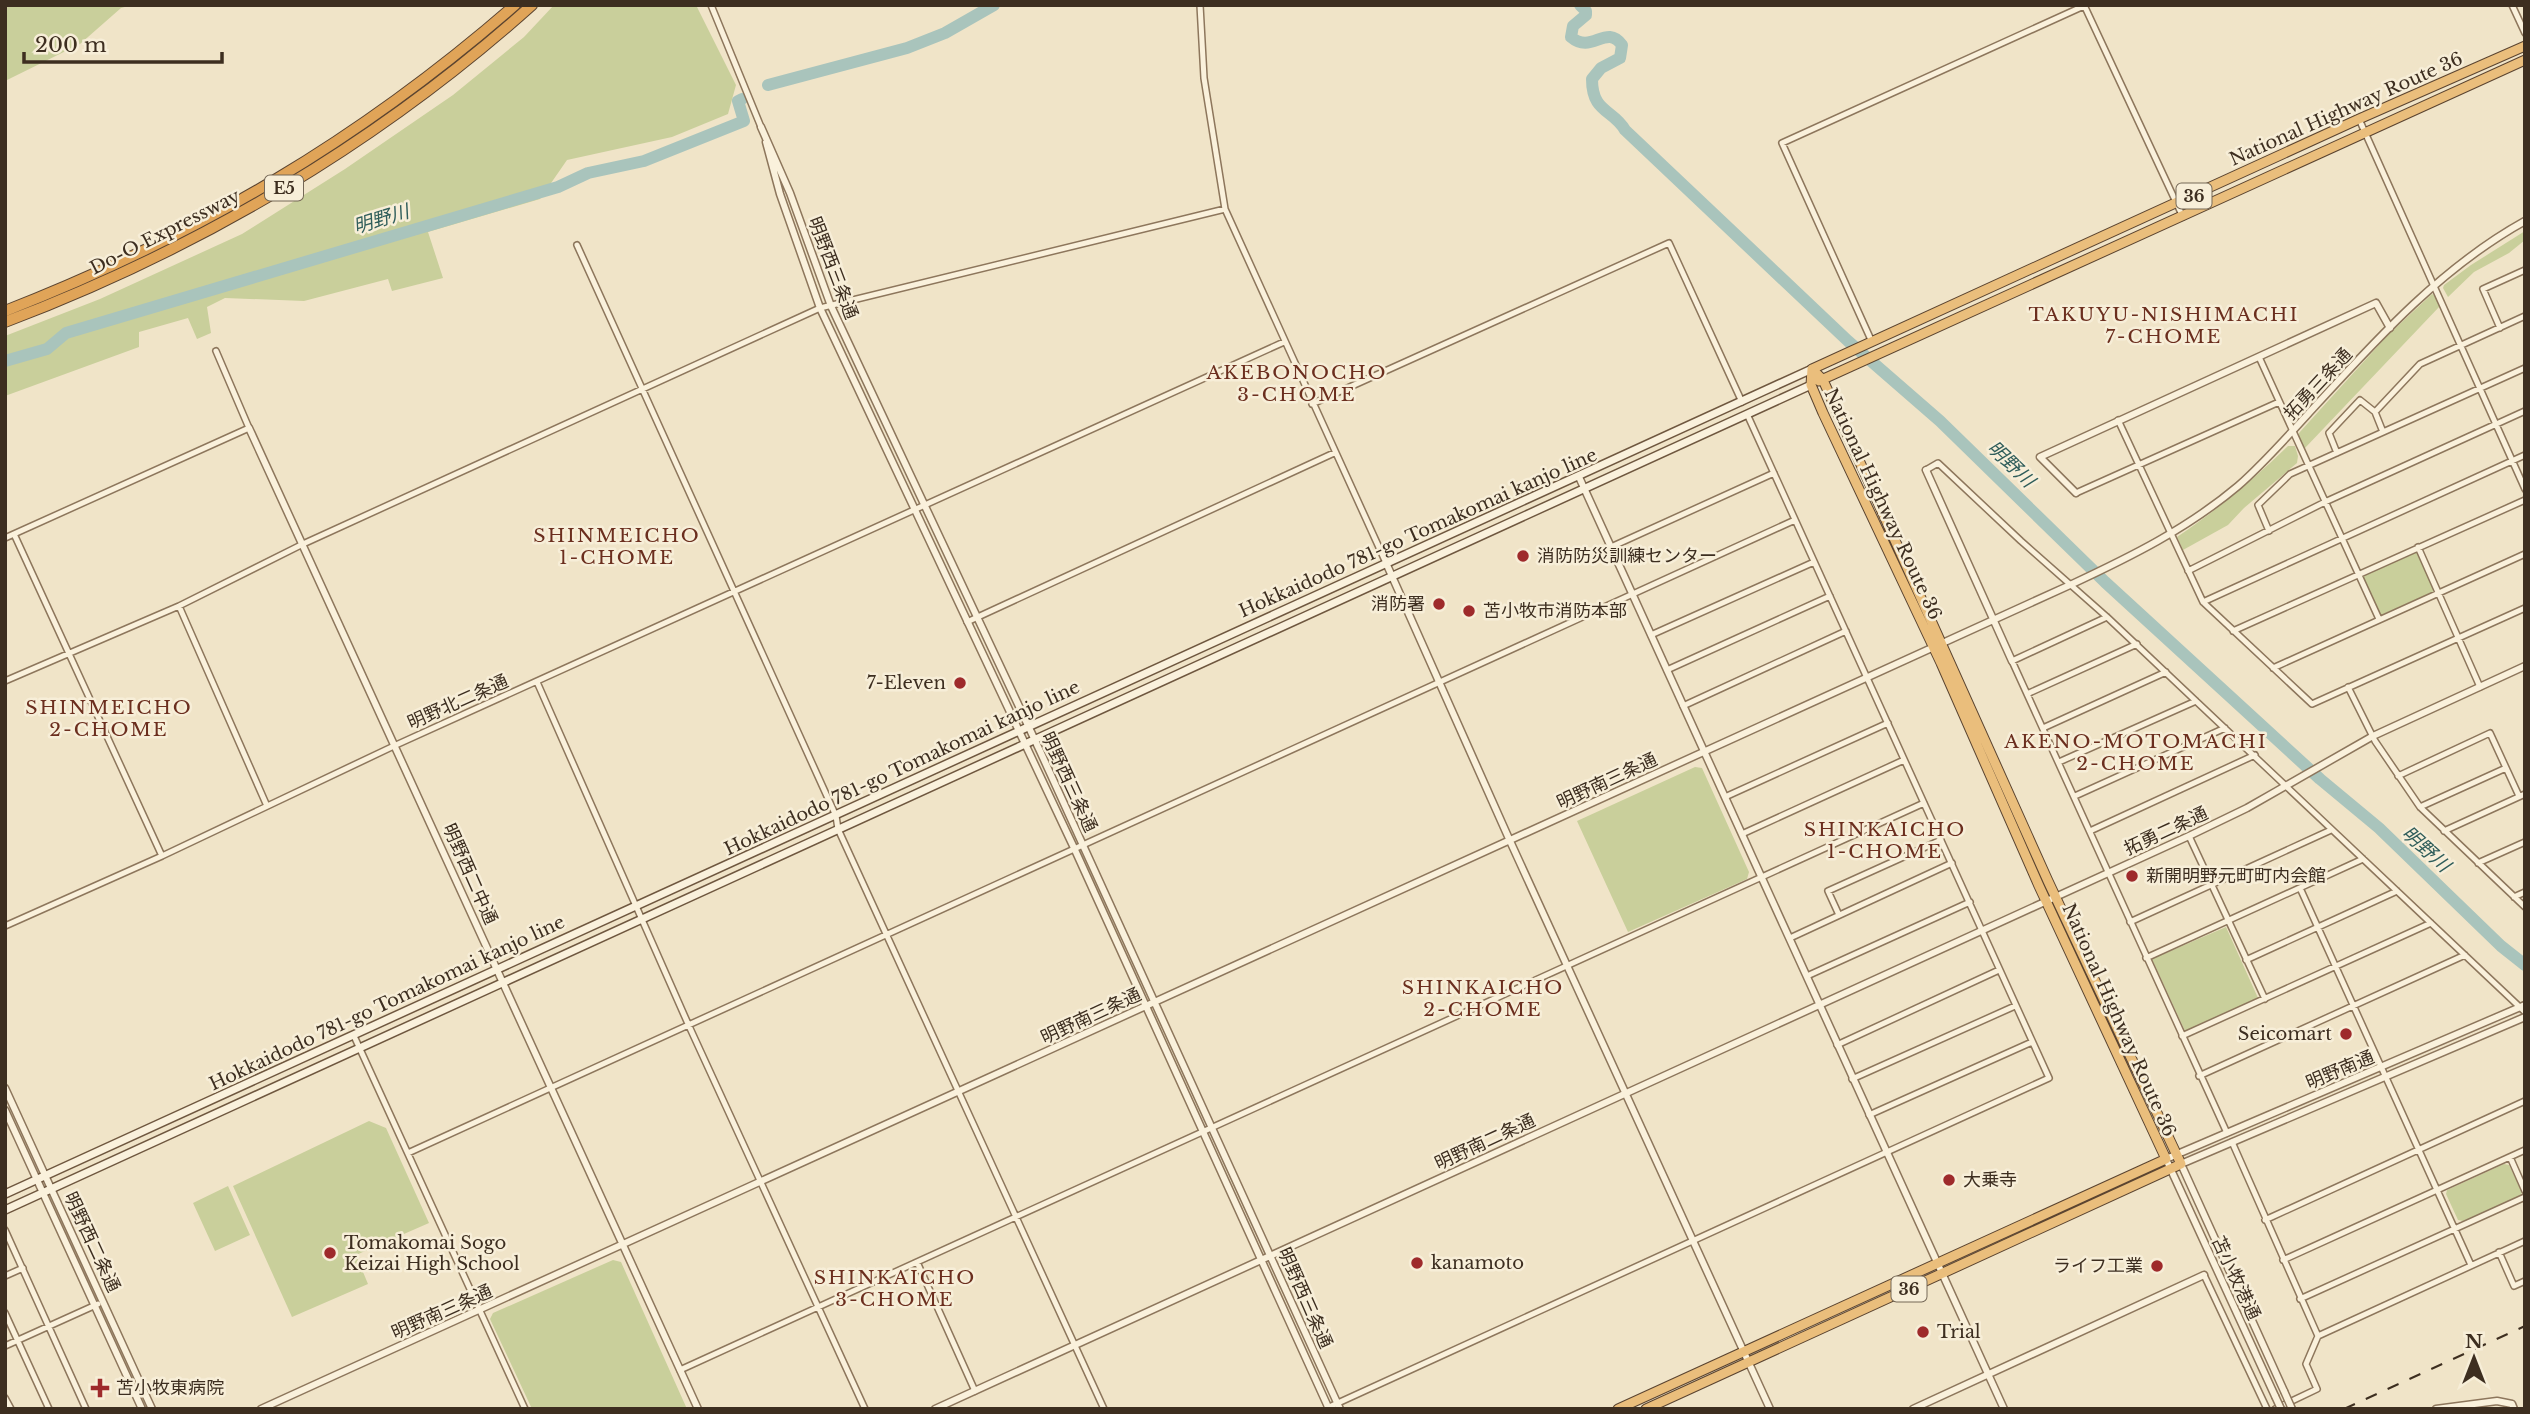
<svg xmlns="http://www.w3.org/2000/svg" width="2530" height="1414" viewBox="0 0 2530 1414" font-family="'Libre Baskerville','Noto Sans JP',serif">
<style>
.green{fill:#c9cf9b}
.lines{fill:none;stroke-linecap:round;stroke-linejoin:round}
.river{stroke:#a9c4bc;stroke-width:12}
.minor-casing{stroke:#8d765c;stroke-width:8}
.tertiary-casing{stroke:#8d765c;stroke-width:9}
.secondary-casing{stroke:#6f573f;stroke-width:10}
.trunk-casing{stroke:#5b4430;stroke-width:11}
.motorway-casing{stroke:#5b4430;stroke-width:12}
.minor{stroke:#faf1dc;stroke-width:5}
.tertiary{stroke:#faf1dc;stroke-width:6}
.secondary{stroke:#faf1dc;stroke-width:7}
.trunk{stroke:#eabe7c;stroke-width:9}
.motorway{stroke:#e0a458;stroke-width:10}
.rail{stroke:#3d2e20;stroke-width:2;stroke-dasharray:12 12;stroke-linecap:butt}
.tertiary-bridge-casing{stroke:#8d765c;stroke-width:9;stroke-linecap:butt}
.tertiary-bridge{stroke:#faf1dc;stroke-width:6}
.poi-dot{fill:#9e2a2b;stroke:#f7eed8;stroke-width:2.5}
.labels{text-anchor:middle;dominant-baseline:central;stroke-width:5;stroke-linejoin:round;paint-order:stroke}
.shield{fill:#f7eed8;stroke:#756857;stroke-width:2}
.shield-label{font-size:16px;font-weight:bold;fill:#3d2e20}
.street-label{font-size:18px;fill:#3d2e20;stroke:#f7eed8}
.poi-label{font-size:18px;fill:#3d2e20;stroke:#f7eed8;text-anchor:start}
.water-label{font-size:19px;font-style:italic;fill:#2f5d5a;stroke:#f7eed8}
.neighbourhood-label{font-size:19px;letter-spacing:2px;fill:#6b2e1e;stroke:#f7eed8}
</style>
<rect width="100%" height="100%" fill="#f0e4c8"/>
<!-- green -->
<path class="green" d="M5,5H132L121,8L80,44L5,81Z
M554,5H696L736,85L728,114L672,137L567,160L540,199L428,232L443,278L392,291L388,279L304,301L225,298L207,307L211,333L197,339L188,318L139,332V347L5,396V336L100,299L242,234L345,169L453,95L524,37Z
M2525,231V240L2509,253L2474,272L2448,297L2443,288L2444,285L2471,265Z
M2432,294L2436,296L2440,306L2305,448L2299,440V433L2387,336Z
M2288,446H2295L2298,456L2297,463L2244,508L2228,525L2183,550L2177,537C2217,510 2253,480 2288,446Z
M2417,551L2435,591L2381,615L2362,575Z
M1695,767L1702,768L1749,872L1747,879L1628,932L1577,821Z
M2226,927L2258,998L2185,1031L2152,959Z
M369,1121L386,1128L429,1223L356,1255L368,1284L292,1317L233,1186Z
M2504,1164L2509,1165L2522,1192L2521,1196L2463,1221L2458,1220L2446,1194L2447,1190Z
M228,1186L250,1235L215,1251L193,1203Z
M613,1260L621,1262L687,1409H532L490,1319L493,1313Z"/>
<g class="lines">
<!-- river -->
<path class="river" d="M1580,5L1586,11V15L1573,26L1571,37C1592,55 1606,23 1622,45L1620,58L1601,68L1592,79C1592,113 1613,109 1625,130L1848,341L1940,421L2105,582L2320,779L2379,828L2501,946L2525,965
M768,85L907,48L945,33L994,5
M5,361L47,349L66,333L558,187L588,173L644,161L744,121L738,101L742,99"/>
<defs>
<path id="minor" d="M711,5L761,127
M1200,5L1204,78L1225,209L1387,565
M2084,5L2183,217
M2512,5L2525,33
M2359,119L2525,489
M577,245L836,816L838,829L1104,1409
M2500,328L2483,289L2525,270
M1872,342L1782,143L2086,5
M2259,357L2379,619
M1312,404L1669,243L1742,402
M2375,412L2420,364L2525,316
M2118,420L2203,602L2312,704L2525,608
M2337,453L2329,433L2360,400L2375,412L2383,432
M1926,470L1938,463L2021,541L2107,617L2525,1012
M2076,493L2279,402
M2269,531L2258,505L2290,474L2525,368
M14,534L162,856
M5,538L249,428L216,351
M1611,547L1774,473
M2418,547L2480,687
M2188,571L2325,502L2525,411
M2203,602L2525,455
M179,606L267,806
M2107,617L2012,661L2227,1133
M967,622L1334,453
M2233,631L2525,500
M1651,635L1814,562
M2273,668L2525,554
M1667,670L1830,596
M5,681L179,606L303,544L820,308L1225,209
M537,682L689,1026L865,1409
M2348,687L2375,741L2420,807L2525,907
M2027,694L2137,644
M1683,706L1846,631
M2043,728L2166,672
M2059,762L2196,701
M2398,776L2490,733L2519,796
M2075,796L2225,728
M1725,797L1888,723
M2420,807L2506,768
M2090,831L2255,755
M2444,831L2525,794
M1742,834L1904,760
M2189,836L2265,999
M2478,863L2525,842
M2300,888L2471,1265
M2514,897L2525,892
M1839,915L1828,891L1941,840
M2130,922L2331,830
M5,926L162,856L396,745L1284,342
M1790,938L1952,863
M2146,958L2363,859
M2246,960L2397,891
M1807,976L1970,902
M354,1036L525,1409
M2182,1036L2431,923
M1837,1045L1999,970
M2199,1076L2465,955
M1852,1079L2015,1006
M1869,1115L2032,1042
M2232,1142L2318,1336
M408,1153L1795,520
M2510,1157L2525,1191
M2265,1220L2525,1101
M5,1230L86,1409
M2499,1252L2514,1286L2525,1281
M2283,1260L2525,1150
M917,1262L975,1391
M2204,1275L2267,1409
M5,1276L23,1268
M2300,1299L2525,1197
M5,1313L49,1409
M5,1346L98,1304
M680,1370L1924,803
M5,1398L11,1409
M1327,1408L2049,1078L1747,414
M2275,1409L2317,1389L2306,1364L2318,1336L2525,1241"/>
<path id="tertiary" d="M761,127L790,193L831,306L1040,751L1340,1409
M766,142L780,194L820,308L1075,850L1329,1409
M249,428L698,1409
M1926,470L2012,661
M1579,477L2004,1409
M2076,493L2040,457L2376,303L2390,328
M1387,565L1510,841L1770,1409
M5,1088L152,1409
M5,1110L142,1409
M2284,1391L2181,1164L2525,1017
M2275,1396L2166,1159L2525,1005
M261,1409L2070,585C2130,557 2187,529 2238,486C2263,464 2286,438 2308,414C2374,342 2440,268 2525,221
M935,1409L2189,836L2247,808L2373,736L2525,666
M1913,1409L2204,1275
M2436,1409L2497,1401L2512,1404L2514,1409"/>
<path id="secondary" d="M5,1194L1812,369
M5,1210L1811,385"/>
<path id="trunk" d="M1812,369L2359,119L2525,46
M1819,381L2525,60
M1618,1409L2166,1159L2039,886L1941,663L1823,413L1811,385L1812,369
M1646,1409L2181,1164L2048,881L1823,380L1812,369"/>
<path id="motorway" d="M5,311C197,236 360,140 515,5
M5,322C198,249 378,143 532,5"/>
</defs>
<!-- minor casing -->
<use href="#minor" class="minor-casing"/>
<!-- tertiary casing -->
<use href="#tertiary" class="tertiary-casing"/>
<!-- secondary casing -->
<use href="#secondary" class="secondary-casing"/>
<!-- trunk casing -->
<use href="#trunk" class="trunk-casing"/>
<!-- motorway casing -->
<use href="#motorway" class="motorway-casing"/>
<!-- minor -->
<use href="#minor" class="minor"/>
<!-- tertiary -->
<use href="#tertiary" class="tertiary"/>
<!-- secondary -->
<use href="#secondary" class="secondary"/>
<!-- trunk -->
<use href="#trunk" class="trunk"/>
<!-- motorway -->
<use href="#motorway" class="motorway"/>
<!-- rail -->
<path class="rail" d="M2344,1409L2525,1326"/>
<defs>
<path id="tertiary-bridge" d="M2284,1391L2292,1409
M2275,1396L2281,1409"/>
</defs>
<!-- tertiary-bridge casing -->
<use href="#tertiary-bridge" class="tertiary-bridge-casing"/>
<!-- tertiary-bridge -->
<use href="#tertiary-bridge" class="tertiary-bridge"/>
</g>
<!-- markers -->
<g class="poi-dot">
<circle cx="1523" cy="556" r="7"/>
<circle cx="1439" cy="604" r="7"/>
<circle cx="1469" cy="611" r="7"/>
<circle cx="960" cy="683" r="7"/>
<circle cx="2132" cy="876" r="7"/>
<circle cx="2346" cy="1034" r="7"/>
<circle cx="1949" cy="1180" r="7"/>
<circle cx="330" cy="1253" r="7"/>
<circle cx="1417" cy="1263" r="7"/>
<circle cx="2157" cy="1266" r="7"/>
<circle cx="1923" cy="1332" r="7"/>
<path d="M96.5 1377.5h7v7h7v7h-7v7h-7v-7h-7v-7h7z"/>
</g>
<g class="labels">
<!-- shield labels -->
<g class="shield">
<rect x="265" y="175.5" width="38" height="25" rx="5"/>
<rect x="2176.5" y="183.5" width="35" height="25" rx="5"/>
<rect x="1891.5" y="1276.5" width="35" height="25" rx="5"/>
</g>
<g class="shield-label">
<text x="284" y="188">E5</text>
<text x="2194" y="196">36</text>
<text x="1909" y="1289">36</text>
</g>
<!-- street labels -->
<g class="street-label">
<text transform="translate(2346 109) rotate(-24)">National Highway Route 36</text>
<text transform="translate(165 232) rotate(-27)">Do-O Expressway</text>
<text transform="translate(833 268) rotate(69)">明野西三条通</text>
<text transform="translate(2318 384) rotate(-47)">拓勇三条通</text>
<text transform="translate(1883 504) rotate(65)">National Highway Route 36</text>
<text transform="translate(1418 533) rotate(-24)">Hokkaidodo 781-go Tomakomai kanjo line</text>
<text transform="translate(458 702) rotate(-24)">明野北二条通</text>
<text transform="translate(902 768) rotate(-25)">Hokkaidodo 781-go Tomakomai kanjo line</text>
<text transform="translate(1607 781) rotate(-25)">明野南三条通</text>
<text transform="translate(1069 782) rotate(65)">明野西三条通</text>
<text transform="translate(2166 831) rotate(-25)">拓勇二条通</text>
<text transform="translate(470 874) rotate(66)">明野西二中通</text>
<text transform="translate(387 1003) rotate(-25)">Hokkaidodo 781-go Tomakomai kanjo line</text>
<text transform="translate(1091 1016) rotate(-25)">明野南三条通</text>
<text transform="translate(2119 1020) rotate(66)">National Highway Route 36</text>
<text transform="translate(2340 1070) rotate(-23)">明野南通</text>
<text transform="translate(1485 1142) rotate(-25)">明野南二条通</text>
<text transform="translate(92 1242) rotate(65)">明野西二条通</text>
<text transform="translate(2236 1278) rotate(65)">苫小牧港通</text>
<text transform="translate(1305 1298) rotate(66)">明野西三条通</text>
<text transform="translate(442 1312) rotate(-24)">明野南三条通</text>
</g>
<!-- poi labels -->
<g class="poi-label">
<text x="1537" y="556">消防防災訓練センター</text>
<text x="1425" y="604" text-anchor="end">消防署</text>
<text x="1483" y="611">苫小牧市消防本部</text>
<text x="946" y="683" text-anchor="end">7-Eleven</text>
<text x="2146" y="876">新開明野元町町内会館</text>
<text x="2332" y="1034" text-anchor="end">Seicomart</text>
<text x="1963" y="1180">大乗寺</text>
<text x="344" y="1243">Tomakomai Sogo<tspan x="344" dy="21">Keizai High School</tspan></text>
<text x="1431" y="1263">kanamoto</text>
<text x="2143" y="1266" text-anchor="end">ライフ工業</text>
<text x="1937" y="1332">Trial</text>
<text x="116" y="1388">苫小牧東病院</text>
</g>
<!-- water labels -->
<g class="water-label">
<text transform="translate(381 219) rotate(-17)">明野川</text>
<text transform="translate(2011 464) rotate(44)">明野川</text>
<text transform="translate(2426 849) rotate(42)">明野川</text>
</g>
<!-- neighbourhood labels -->
<g class="neighbourhood-label">
<text x="2164" y="314">TAKUYU-NISHIMACHI<tspan x="2164" dy="22">7-CHOME</tspan></text>
<text x="1297" y="372">AKEBONOCHO<tspan x="1297" dy="22">3-CHOME</tspan></text>
<text x="617" y="535">SHINMEICHO<tspan x="617" dy="22">1-CHOME</tspan></text>
<text x="109" y="707">SHINMEICHO<tspan x="109" dy="22">2-CHOME</tspan></text>
<text x="2136" y="741">AKENO-MOTOMACHI<tspan x="2136" dy="22">2-CHOME</tspan></text>
<text x="1885" y="829">SHINKAICHO<tspan x="1885" dy="22">1-CHOME</tspan></text>
<text x="1483" y="987">SHINKAICHO<tspan x="1483" dy="22">2-CHOME</tspan></text>
<text x="895" y="1277">SHINKAICHO<tspan x="895" dy="22">3-CHOME</tspan></text>
</g>
</g>
<!-- border -->
<rect width="2530" height="1414" fill="none" stroke="#3d2e20" stroke-width="14"/>
<!-- north arrow -->
<g transform="translate(2474 1358)" stroke="#f7eed8" stroke-width="5" paint-order="stroke">
<path d="M0-5L12 26L0 18L-12 26Z" fill="#3d2e20"/>
<text y="-10" font-size="19" font-weight="bold" text-anchor="middle" fill="#3d2e20">N</text>
</g>
<!-- scale -->
<path d="M24 52v10h198v-10" fill="none" stroke="#3d2e20" stroke-width="3.5"/>
<text x="35" y="52" font-size="21" fill="#3d2e20" stroke="#f7eed8" stroke-width="5" paint-order="stroke">200 m</text>
</svg>
